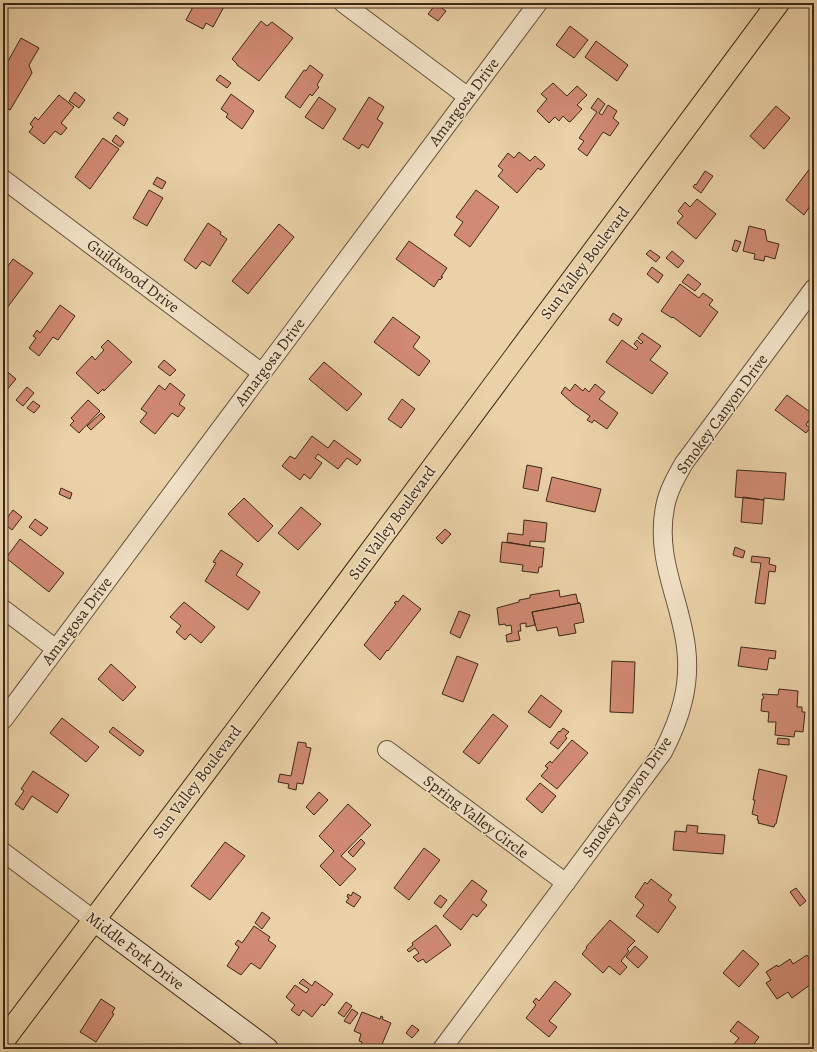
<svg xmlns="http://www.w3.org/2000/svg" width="817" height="1052" viewBox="0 0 817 1052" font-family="Alegreya,serif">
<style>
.building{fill:#d18a73;stroke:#3b2917}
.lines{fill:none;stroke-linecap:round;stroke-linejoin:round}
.street-casing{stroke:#67533b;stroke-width:20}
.secondary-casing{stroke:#3b2917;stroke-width:24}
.primary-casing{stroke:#3b2917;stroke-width:24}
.street{stroke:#f1e1c6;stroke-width:18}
.secondary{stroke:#f1e1c6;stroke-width:22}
.primary{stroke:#ead1a7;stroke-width:22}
.labels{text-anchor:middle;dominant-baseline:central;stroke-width:3;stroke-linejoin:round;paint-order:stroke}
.street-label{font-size:16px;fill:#3b2917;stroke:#f1e1c6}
</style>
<rect width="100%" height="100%" fill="#ead1a7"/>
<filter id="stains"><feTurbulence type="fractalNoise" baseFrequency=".005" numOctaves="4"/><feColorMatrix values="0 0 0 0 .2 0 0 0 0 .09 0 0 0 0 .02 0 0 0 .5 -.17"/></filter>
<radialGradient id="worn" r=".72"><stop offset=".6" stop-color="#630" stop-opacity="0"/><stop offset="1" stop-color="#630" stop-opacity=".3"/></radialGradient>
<!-- building -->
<path class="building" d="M195,3H226L213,27L206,23L203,29L186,20Z
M436,4L446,11L438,21L428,14Z
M261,21L267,26L272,22L293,38L259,81L237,65V64L232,59Z
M570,26L588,40L574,58L556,45Z
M21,38L39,48L29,65L32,73L10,110L6,108L3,113V66L7,60L8,61Z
M596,41L628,65L617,81L585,57Z
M310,65L323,75L317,85L319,87L312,96L310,94L300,108L285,97L304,70L306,71Z
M220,75L231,83L227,88L216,80Z
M553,83L567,96L577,86L587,95L577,105L582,109L571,121L569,122L563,116L559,121L555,117L549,123L537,111L547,99L541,94Z
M75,92L85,100L79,108L69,101Z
M231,94L254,111L242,129L226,117L228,114L221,109Z
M59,95L74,107L61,123L67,128L61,135L55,131L44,144L29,132L33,127L30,124L35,117L38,120Z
M319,97L336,109L323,129L305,117Z
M369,97L384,107L377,119L383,123L368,148L362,144L359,149L343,139Z
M598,98L605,104L599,113L602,115L608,105L617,111L613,118L619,123L610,136L603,132L587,156L578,149L584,141L579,138L597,112L591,108Z
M776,106L790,118L764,149L750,136Z
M118,112L128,119L124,126L113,118Z
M116,135L124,142L120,147L112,141Z
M103,138L119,149L90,189L75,177Z
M519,152L530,161L535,156L545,165L541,170L538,168L517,193L498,176L503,170L498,166L508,153L514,158Z
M814,163V200L804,215L786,200Z
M705,171L713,176L701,193L693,187L695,184L696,185Z
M157,177L166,182L162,189L153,184Z
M149,190L163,198L147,226L133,218Z
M476,190L499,207L470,247L454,235L463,222L456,217Z
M697,199L716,214L696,239L677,223L683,216L678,211L685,202L690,207Z
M208,223L221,232L220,234L227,239L210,266L202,261L196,269L184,260Z
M279,224L294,237L248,294L232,281Z
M749,226L765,230L767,241L779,244L775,259L765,256L764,261L754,259L755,254L743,251Z
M735,240L741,242L737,252L732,250Z
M409,241L447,268L441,277H443L440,280L439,279L434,287L396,259Z
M650,250L660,257L656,262L646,254Z
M672,251L684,261L678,268L666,258Z
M13,259L33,273L4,312L3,311V273Z
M652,267L663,275L658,283L647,274Z
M688,274L701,284L695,291L682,282Z
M680,284L699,298L703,293L713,300L709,305L718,312L700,337L673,317L672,318L661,311Z
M60,305L75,316L58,340L53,337L39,356L29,348L36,338L33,336L37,330L40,333Z
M613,313L622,319L618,326L609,320Z
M393,317L420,337L413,347L430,361L419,376L374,342Z
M642,333L661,346L650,360L668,373L652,394L606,362L622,340L636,350L638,348L634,344L637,340L641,344L643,342L638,338Z
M108,340L132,362L104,391L103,389L98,394L76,373L92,356L95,360L104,350L101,347Z
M164,360L176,370L170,376L158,367Z
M324,362L362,394L347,411L309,379Z
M3,368L16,379L5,392L3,390Z
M170,383L185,395L179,404L185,408L178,417L172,413L155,434L140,422L147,413L141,409L159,385L165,390Z
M575,384L583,391L585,388L589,392L595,384L605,392L599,399L618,413L607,429L594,420L592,423L587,420L590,416L573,404L561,393L565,387L570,391Z
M27,387L34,393L23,406L16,400Z
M787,395L814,415V423L813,425L808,421L806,425L810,428L806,433L775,410Z
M402,399L415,409L401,428L388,419Z
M88,400L100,411L79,433L70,425L74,421L71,418Z
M33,401L40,406L34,413L27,408Z
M101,413L105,417L91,430L87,426Z
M312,436L328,448L334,440L361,460L357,465L347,458L338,469L318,454L315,458L322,463L310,479L304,474L300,480L282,466L290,456L295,459Z
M527,465L542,468L538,491L523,488Z
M737,470L786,473L784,500L764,498V500L735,497Z
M552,477L601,489L595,512L546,501Z
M61,488L72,493L70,499L59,494Z
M743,497L764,500L762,524L741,522Z
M244,498L273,526L258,542L228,514Z
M301,507L321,524L298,550L278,533Z
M13,510L22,517L12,530L3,523Z
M35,519L48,528L41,536L29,527Z
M524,520L547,523L545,542L530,541V546L507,542L508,533L523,535Z
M445,529L451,534L442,544L436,538Z
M20,539L64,573L49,592L6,558Z
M502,542L544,548L542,567H539L538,573L522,571L523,565L500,562Z
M735,547L745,551L743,558L733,555Z
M221,550L243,564L236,575L260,592L248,610L205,581L216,563L213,562Z
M752,556L770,558L769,564L776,566L775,572L769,571L765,604L755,603L761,563L751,562Z
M559,590L560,597L576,594L578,603H580L532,612L535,625L526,627V623L520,624L521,631H518L520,640L507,642L506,635L512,633L511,625L506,626L505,624L499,625L497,608L519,602V600L530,598V595Z
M403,595L421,609L388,651L387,650L380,660L364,645L396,604L394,603L396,601L398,602Z
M184,602L215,627L201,643L190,634L185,640L176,632L181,626L170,617Z
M580,603L584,622L574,624L576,633L559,636L557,627L537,631L532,612Z
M459,611L470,615L460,638L450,633Z
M741,647L776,651L775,659L769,658L767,670L738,666Z
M457,656L478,664L463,702L442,694Z
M612,661L635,662L633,713L610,712Z
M111,664L136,687L123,701L98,679Z
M779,689L798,691L797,707H802V712H805L803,732L795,731L794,737L775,735L776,722H768L769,712L761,711L762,699L764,698L762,694L778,695Z
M541,695L562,711L550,728L528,712Z
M493,714L508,726L479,764L463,752Z
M62,718L99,747L86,762L50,733Z
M113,727L144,751L140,756L109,732Z
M563,728L569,732L565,736L567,738L558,749L550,743L559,731L560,732Z
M778,738L789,739V745L777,744Z
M572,740L588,753L557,789L541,776L548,768L545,766L550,761L552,763Z
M298,742L306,743V747L311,748L303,784L297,783L296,790L288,788L289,784L278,782L280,774L291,776Z
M759,769L787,776L776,824H775L774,827L758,823L759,821L757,820L758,816L752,814L755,800H753Z
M33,771L69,795L57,813L32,796L23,810L15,804L24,791L21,789Z
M540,783L556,796L542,813L526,799Z
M319,792L328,800L314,815L306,807Z
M348,804L371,825L341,856L356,869L340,886L320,866L334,851L319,836Z
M687,825L698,826L697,833L725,835L723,854L673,850L675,831L686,832Z
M361,839L365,843L353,857L348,852Z
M225,842L245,856L210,900L191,886Z
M424,848L440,860L409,900L394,888Z
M651,879L672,895L668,900L676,907L658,933L636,916L644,905L635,897L645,882L647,884Z
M472,880L487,891L481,900L487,905L477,917L473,914L461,930L443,916Z
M796,888L806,901L800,906L790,892Z
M353,892L361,897L354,907L346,902L349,898L347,897L348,894L351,896Z
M440,895L447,900L441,908L434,903Z
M262,912L270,918L262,929L255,923Z
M610,920L635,941L627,949L629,951L621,961L627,967L620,975L609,966L603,973L582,954L587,948L586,947Z
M436,925L451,945L426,963L423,959L418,962L413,957L419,953L415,948L409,952L407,950L413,945L412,943Z
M254,926L270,937L268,940L276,946L260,969L251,963L241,975L227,966L239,947L235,944L238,940L242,943Z
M635,946L648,957L638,968L626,957Z
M743,950L759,964L739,987L723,973Z
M807,955L814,966V973L812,975L814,978V982L792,998L788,992L777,999L766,983L771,980L766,972L777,965L778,967L790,959L793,964Z
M303,979L312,986L315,981L333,994L324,1006L322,1004L312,1017L303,1010L299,1016L291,1010L295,1005L286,997L295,985L306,993L309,989L299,983Z
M555,981L571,994L549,1021L557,1027L549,1037L526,1018L536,1005L533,1002L536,998L539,1001Z
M101,999L115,1008L112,1013L114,1014L96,1042L80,1032Z
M346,1002L352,1006L344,1017L338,1013Z
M352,1009L358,1013L350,1024L344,1021Z
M362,1012L380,1019L381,1016L383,1017L382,1019L391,1023L380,1049H359L362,1042L359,1041L361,1034L354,1031Z
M738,1021L759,1037L754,1044L760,1048L759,1049H730L739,1038L730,1031Z
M412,1025L419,1030L412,1038L406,1033Z"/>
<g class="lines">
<defs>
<path id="street" d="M343,3L468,97
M3,179L262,373
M3,609L56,649
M3,720L538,3
M387,750L566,883
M3,852L94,920
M442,1049L663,752C680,719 691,686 686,647C680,598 655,559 665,507C668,491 676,477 684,463L814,288"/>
<path id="secondary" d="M94,920L267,1049"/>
<path id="primary" d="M3,1041L339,594L778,3"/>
</defs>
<!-- street casing -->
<use href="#street" class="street-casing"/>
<!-- secondary casing -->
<use href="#secondary" class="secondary-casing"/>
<!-- primary casing -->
<use href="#primary" class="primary-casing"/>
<!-- street -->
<use href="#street" class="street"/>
<!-- secondary -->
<use href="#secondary" class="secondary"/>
<!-- primary -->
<use href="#primary" class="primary"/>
</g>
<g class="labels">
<!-- street labels -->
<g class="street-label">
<text transform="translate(464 102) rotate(-53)">Amargosa Drive</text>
<text transform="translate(585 263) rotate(-53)">Sun Valley Boulevard</text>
<text transform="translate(133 276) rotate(37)">Guildwood Drive</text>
<text transform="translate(270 362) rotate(-53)">Amargosa Drive</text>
<text transform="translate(722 414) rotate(-54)">Smokey Canyon Drive</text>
<text transform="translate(392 523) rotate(-54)">Sun Valley Boulevard</text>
<text transform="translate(77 621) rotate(-53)">Amargosa Drive</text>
<text transform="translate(197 782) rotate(-53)">Sun Valley Boulevard</text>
<text transform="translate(627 797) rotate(-55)">Smokey Canyon Drive</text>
<text transform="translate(476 817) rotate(37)">Spring Valley Circle</text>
<text transform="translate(135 951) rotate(37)">Middle Fork Drive</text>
</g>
</g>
<!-- margin -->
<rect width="817" height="1052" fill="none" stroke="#ead1a7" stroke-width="16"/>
<rect x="4" y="4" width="809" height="1044" fill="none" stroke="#3b2917" stroke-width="2"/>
<rect x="8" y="8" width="801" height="1036" fill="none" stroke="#3b2917"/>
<rect width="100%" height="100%" filter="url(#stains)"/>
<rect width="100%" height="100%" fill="url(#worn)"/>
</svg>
